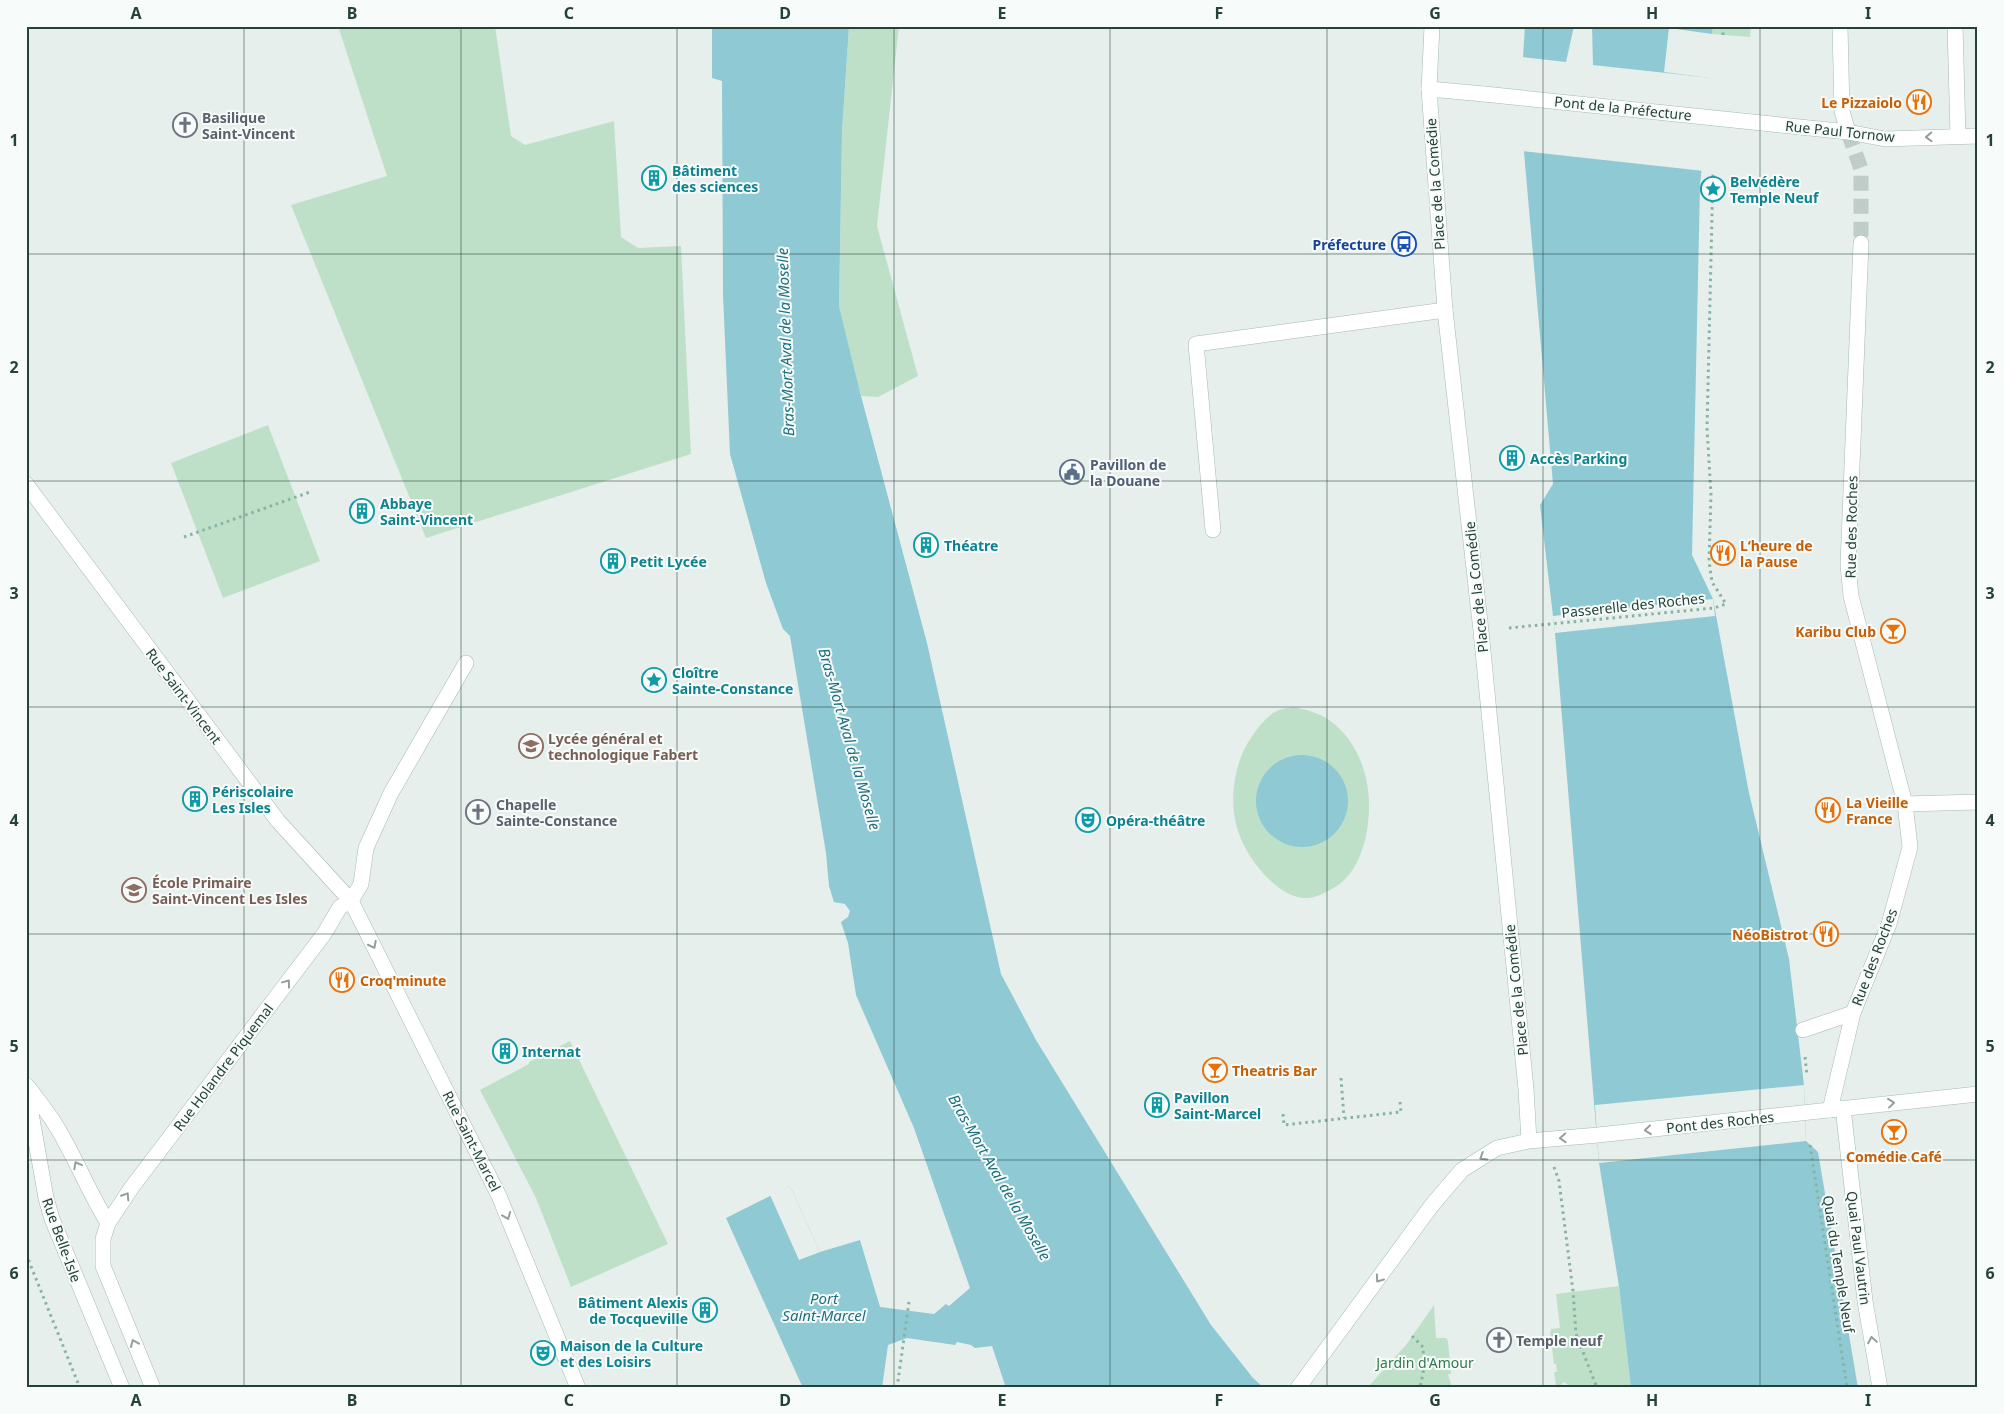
<svg xmlns="http://www.w3.org/2000/svg" width="2004" height="1414" viewBox="0 0 2004 1414" font-family="'Noto Sans',sans-serif">
<style>
.green{fill:#bfe0c8}
.water{fill:#8ec9d4}
.pier{fill:#e6efeb}
.lines{fill:none;stroke-linecap:round;stroke-linejoin:round}
.street-tunnel{stroke:#bfccc8;stroke-width:15;stroke-dasharray:15 8;stroke-linecap:butt}
.lane-casing{stroke:#a8b8b2;stroke-width:16}
.street-casing{stroke:#a8b8b2;stroke-width:16}
.secondary-casing{stroke:#a4bbb3;stroke-width:16}
.path{stroke:#86b3a5;stroke-width:3;stroke-dasharray:2.5 4;stroke-linecap:butt}
.lane{stroke:#fff;stroke-width:15}
.street{stroke:#fff;stroke-width:15}
.secondary{stroke:#fff;stroke-width:15}
.secondary-bridge-casing{stroke:#a4bbb3;stroke-width:16;stroke-linecap:butt}
.secondary-bridge{stroke:#fff;stroke-width:15}
.oneway{stroke:#92a09c}
.grid{fill:none;stroke:#24423a;stroke-width:1;stroke-opacity:0.55}
.labels{text-anchor:middle;dominant-baseline:central;stroke-width:4;stroke-linejoin:round;paint-order:stroke}
.food-label{font-size:14px;font-weight:bold;fill:#c56008;stroke:#f7fbf9;text-anchor:start}
.street-label{font-size:14px;fill:#24423a;stroke:#f7fbf9}
.worship-label{font-size:14px;font-weight:bold;fill:#5b616d;stroke:#f7fbf9;text-anchor:start}
.culture-label{font-size:14px;font-weight:bold;fill:#0d838f;stroke:#f7fbf9;text-anchor:start}
.transit-label{font-size:14px;font-weight:bold;fill:#164399;stroke:#f7fbf9;text-anchor:end}
.service-label{font-size:14px;font-weight:bold;fill:#4e5e75;stroke:#f7fbf9;text-anchor:start}
.education-label{font-size:14px;font-weight:bold;fill:#785e54;stroke:#f7fbf9;text-anchor:start}
.park-label{font-size:14px;fill:#2d7a4b;stroke:#f7fbf9}
.water-label{font-size:15px;font-style:italic;fill:#1c6f80;stroke:#f7fbf9}
.neatline{fill:none;stroke:#24423a;stroke-width:2}
.grid-label{font-size:16px;text-anchor:middle;font-weight:bold;fill:#24423a}
</style>
<rect width="100%" height="100%" fill="#e6efeb"/>
<!-- green -->
<path class="green" d="M338,26H495L511,136L525,145L614,121L621,237L638,248L681,246L691,454L426,538L291,205L387,176Z
M849,26H899L877,226L918,376L878,397L861,396L839,306L842,131Z
M1713,26H1751L1750,37L1712,34Z
M268,425L320,561L223,598L171,463Z
M1293,707C1306,710 1318,712 1329,720C1369,748 1377,806 1362,850C1356,868 1346,882 1330,890C1323,894 1316,897 1308,898C1278,900 1246,857 1238,831C1229,804 1233,771 1246,746C1253,734 1263,719 1275,712C1280,709 1288,708 1293,707Z
M570,1041L668,1244L571,1287L536,1198L480,1090L529,1064V1062Z
M1619,1286L1631,1388H1573L1564,1382L1561,1385L1556,1386L1554,1372H1557L1556,1364H1554L1550,1333L1551,1329L1560,1328L1556,1294Z
M1434,1305L1436,1338H1446L1448,1341L1451,1374H1448L1452,1388H1367L1406,1345Z"/>
<!-- water -->
<path class="water" d="M712,26H849L842,131L839,306L861,396L927,643L1001,974L1036,1040L1211,1325L1253,1378L1264,1388H1049L1046,1385L1039,1388H1006L992,1346L975,1348L971,1345L957,1342L955,1345L907,1338L888,1345L882,1388H803L726,1218L790,1186L820,1252L860,1240L880,1307L934,1314L946,1304L949,1306L970,1288L914,1128L856,995L848,943L841,922L848,917L850,911L845,904L834,902L829,886L826,853L790,636L783,629L766,583L730,454L723,295L722,81L712,78Z
M1525,26H1713L1712,34L1669,28L1664,72L1710,78L1700,186L1692,555L1713,599L1749,793L1789,959L1804,1085L1806,1141L1818,1152L1858,1388H1631L1619,1286L1599,1163L1555,633L1540,505L1553,484L1524,152L1523,57Z
M1256 801a46 46 0 1 1 92 0a46 46 0 1 1-92 0Z"/>
<!-- pier -->
<path class="pier" d="M1574,26H1592L1593,65L1712,78L1704,171L1521,151V57L1566,62Z
M1713,599L1715,616L1555,633L1553,616Z
M1804,1085L1806,1141L1599,1163L1595,1105Z
M790,1186L820,1252L799,1260L770,1195Z"/>
<g class="lines">
<!-- street-tunnel -->
<path class="street-tunnel" d="M1848,132L1861,169V243"/>
<defs>
<path id="lane" d="M1213,530L1196,344L1445,310
M351,901L361,884L366,848L391,793L466,663
M26,1085L46,1198L52,1219L122,1388
M28,1087C37,1099 47,1111 55,1124C75,1156 88,1191 108,1223"/>
<path id="street" d="M1955,26L1958,136
M1429,89L1432,26
M26,484L278,821L351,901L499,1196L578,1388
M1905,804L1978,802
M1803,1030L1853,1013
M1830,1110L1853,1013L1889,924L1910,847L1905,804L1851,596L1848,565L1861,243
M153,1388L103,1266V1239L108,1223L132,1187L324,934L340,907L351,901"/>
<path id="secondary" d="M1840,26L1842,111L1848,132
M1484,94L1429,89L1445,310L1481,631L1526,1089L1529,1141
M1762,123L1848,132L1885,139L1978,136
M1843,1108L1865,1301L1880,1388
M1298,1388L1432,1205L1462,1170L1497,1148L1529,1141L1598,1135L1978,1094"/>
</defs>
<!-- lane casing -->
<use href="#lane" class="lane-casing"/>
<!-- street casing -->
<use href="#street" class="street-casing"/>
<!-- secondary casing -->
<use href="#secondary" class="secondary-casing"/>
<!-- path -->
<path class="path" d="M1723,35V26
M184,537L310,492
M1509,628L1714,608L1726,604L1712,582L1709,561L1711,495L1707,428L1713,172
M1805,1057L1807,1075
M1341,1078L1344,1118
M1283,1114L1284,1125L1401,1112L1400,1102
M1810,1145L1847,1388
M1554,1167L1559,1181L1573,1291L1576,1334L1597,1388
M26,1254L80,1388
M1412,1336L1423,1347L1424,1368L1420,1388
M897,1388L909,1302"/>
<!-- lane -->
<use href="#lane" class="lane"/>
<!-- street -->
<use href="#street" class="street"/>
<!-- secondary -->
<use href="#secondary" class="secondary"/>
<defs>
<path id="secondary-bridge" d="M1484,94L1762,123"/>
</defs>
<!-- secondary-bridge casing -->
<use href="#secondary-bridge" class="secondary-bridge-casing"/>
<!-- secondary-bridge -->
<use href="#secondary-bridge" class="secondary-bridge"/>
</g>
<!-- one-way arrows -->
<defs><path id="oneway-chevron" d="M-2-3.5L2.5 0L-2 3.5" fill="none" stroke-width="1.6" stroke-linecap="round" stroke-linejoin="round" transform="scale(1.25)"/></defs>
<g class="oneway">
<use href="#oneway-chevron" transform="translate(1929 137) rotate(178)"/>
<use href="#oneway-chevron" transform="translate(373 945) rotate(63)"/>
<use href="#oneway-chevron" transform="translate(287 983) rotate(-53)"/>
<use href="#oneway-chevron" transform="translate(1891 1103) rotate(-6)"/>
<use href="#oneway-chevron" transform="translate(1648 1130) rotate(174)"/>
<use href="#oneway-chevron" transform="translate(1563 1138) rotate(177)"/>
<use href="#oneway-chevron" transform="translate(1483 1157) rotate(148)"/>
<use href="#oneway-chevron" transform="translate(77 1165) rotate(-118)"/>
<use href="#oneway-chevron" transform="translate(126 1196) rotate(-57)"/>
<use href="#oneway-chevron" transform="translate(507 1216) rotate(68)"/>
<use href="#oneway-chevron" transform="translate(1379 1279) rotate(126)"/>
<use href="#oneway-chevron" transform="translate(1872 1340) rotate(-99)"/>
<use href="#oneway-chevron" transform="translate(134 1343) rotate(-113)"/>
</g>
<!-- grid -->
<path class="grid" d="M244,26V1388M461,26V1388M677,26V1388M894,26V1388M1110,26V1388M1327,26V1388M1543,26V1388M1760,26V1388M26,254H1978M26,481H1978M26,707H1978M26,934H1978M26,1160H1978"/>
<!-- icons -->
<defs>
<symbol id="restaurant-ring" viewBox="-11 -11 22 22"><circle r="9.5" fill="#f7fbf9" stroke="#e8710a" stroke-width="1.5"/><path d="M-5-6h1v4h1v-4h1v4h1v-4h1v5L-1.5 .5V6h-2V.5L-5-1ZM5-6V6H3V1.5H1.5Q1.5-4 5-6Z" fill="#e8710a"/></symbol>
<symbol id="church-ring" viewBox="-11 -11 22 22"><circle r="9.5" fill="#f7fbf9" stroke="#6b7280" stroke-width="1.5"/><path d="M-1.2-6h2.4v3.5h3.3v2.4h-3.3V6h-2.4V-.1h-3.3v-2.4h3.3Z" fill="#6b7280"/></symbol>
<symbol id="building-ring" viewBox="-11 -11 22 22"><circle r="9.5" fill="#f7fbf9" stroke="#0f9aa8" stroke-width="1.5"/><path d="M-4-6H4V6H1V3H-1V6H-4ZM-2.5-4.3h1.7v1.8h-1.7ZM.8-4.3h1.7v1.8H.8ZM-2.5-1h1.7V.8h-1.7ZM.8-1h1.7V.8H.8Z" fill="#0f9aa8"/></symbol>
<symbol id="sight-ring" viewBox="-11 -11 22 22"><circle r="9.5" fill="#f7fbf9" stroke="#0f9aa8" stroke-width="1.5"/><path d="M0-6L1.8-2.2L6-1.7L2.9 1.2L3.7 5.4L0 3.3L-3.7 5.4L-2.9 1.2L-6-1.7L-1.8-2.2Z" fill="#0f9aa8"/></symbol>
<symbol id="bus-ring" viewBox="-11 -11 22 22"><circle r="9.5" fill="#f7fbf9" stroke="#1a4fb4" stroke-width="1.5"/><path d="M-5-6H5V4H4V6H2V4H-2V6H-4V4H-5ZM-3.5-4V0h7V-4ZM-3.5 1.2v1.5H-2V1.2ZM2 1.2v1.5H3.5V1.2Z" fill="#1a4fb4"/></symbol>
<symbol id="civic-ring" viewBox="-11 -11 22 22"><circle r="9.5" fill="#f7fbf9" stroke="#5c6f8a" stroke-width="1.5"/><path d="M-.6-6.5H3V-4.5H.6V-3L4-1V1h2V6H-6V1h2V-1L-.6-3ZM-1.2 2.5V6h2.4V2.5Z" fill="#5c6f8a"/></symbol>
<symbol id="bar-ring" viewBox="-11 -11 22 22"><circle r="9.5" fill="#f7fbf9" stroke="#e8710a" stroke-width="1.5"/><path d="M-6-5H6L.8 .8V4.5H3.5V6h-7V4.5H-.8V.8Z" fill="#e8710a"/></symbol>
<symbol id="school-ring" viewBox="-11 -11 22 22"><circle r="9.5" fill="#f7fbf9" stroke="#8d6e63" stroke-width="1.5"/><path d="M0-5L7-2L0 1L-7-2ZM-4 1L0 2.5L4 1V4Q0 6-4 4Z" fill="#8d6e63"/></symbol>
<symbol id="theatre-ring" viewBox="-11 -11 22 22"><circle r="9.5" fill="#f7fbf9" stroke="#0f9aa8" stroke-width="1.5"/><path d="M-5-5.5Q0-4 5-5.5V0Q5 5 0 6Q-5 5-5 0ZM-3.3-2.5H-1v1.5H-3.3ZM1-2.5H3.3v1.5H1ZM-2.8 1Q0 5.5 2.8 1Z" fill="#0f9aa8"/></symbol>
</defs>
<g fill-rule="evenodd">
<use href="#restaurant-ring" x="1905" y="88" width="28" height="28"/>
<use href="#church-ring" x="171" y="111" width="28" height="28"/>
<use href="#building-ring" x="640" y="164" width="28" height="28"/>
<use href="#sight-ring" x="1699" y="175" width="28" height="28"/>
<use href="#bus-ring" x="1390" y="230" width="28" height="28"/>
<use href="#building-ring" x="1498" y="444" width="28" height="28"/>
<use href="#civic-ring" x="1058" y="458" width="28" height="28"/>
<use href="#building-ring" x="348" y="497" width="28" height="28"/>
<use href="#building-ring" x="912" y="531" width="28" height="28"/>
<use href="#restaurant-ring" x="1709" y="539" width="28" height="28"/>
<use href="#building-ring" x="599" y="547" width="28" height="28"/>
<use href="#bar-ring" x="1879" y="617" width="28" height="28"/>
<use href="#sight-ring" x="640" y="666" width="28" height="28"/>
<use href="#school-ring" x="517" y="732" width="28" height="28"/>
<use href="#building-ring" x="181" y="785" width="28" height="28"/>
<use href="#restaurant-ring" x="1814" y="796" width="28" height="28"/>
<use href="#church-ring" x="464" y="798" width="28" height="28"/>
<use href="#theatre-ring" x="1074" y="806" width="28" height="28"/>
<use href="#school-ring" x="120" y="876" width="28" height="28"/>
<use href="#restaurant-ring" x="1812" y="920" width="28" height="28"/>
<use href="#restaurant-ring" x="328" y="966" width="28" height="28"/>
<use href="#building-ring" x="491" y="1037" width="28" height="28"/>
<use href="#bar-ring" x="1201" y="1056" width="28" height="28"/>
<use href="#building-ring" x="1143" y="1091" width="28" height="28"/>
<use href="#bar-ring" x="1880" y="1118" width="28" height="28"/>
<use href="#building-ring" x="691" y="1296" width="28" height="28"/>
<use href="#church-ring" x="1485" y="1326" width="28" height="28"/>
<use href="#theatre-ring" x="529" y="1339" width="28" height="28"/>
</g>
<g class="labels">
<!-- food labels -->
<g class="food-label">
<text x="1902" y="102" text-anchor="end">Le Pizzaiolo</text>
<text x="1740" y="545">L‘heure de<tspan x="1740" dy="16">la Pause</tspan></text>
<text x="1876" y="631" text-anchor="end">Karibu Club</text>
<text x="1846" y="802">La Vieille<tspan x="1846" dy="16">France</tspan></text>
<text x="1808" y="934" text-anchor="end">NéoBistrot</text>
<text x="360" y="980">Croq'minute</text>
<text x="1232" y="1070">Theatris Bar</text>
<text x="1894" y="1156" text-anchor="middle">Comédie Café</text>
</g>
<!-- street labels -->
<g class="street-label">
<text transform="translate(1623 108) rotate(6)">Pont de la Préfecture</text>
<text transform="translate(1840 131) rotate(6)">Rue Paul Tornow</text>
<text transform="translate(1435 184) rotate(-94)">Place de la Comédie</text>
<text transform="translate(1851 527) rotate(-89)">Rue des Roches</text>
<text transform="translate(1476 587) rotate(-96)">Place de la Comédie</text>
<text transform="translate(1633 605) rotate(-6)">Passerelle des Roches</text>
<text transform="translate(184 696) rotate(53)">Rue Saint-Vincent</text>
<text transform="translate(1874 957) rotate(-69)">Rue des Roches</text>
<text transform="translate(1516 990) rotate(-96)">Place de la Comédie</text>
<text transform="translate(223 1067) rotate(-53)">Rue Holandre Piquemal</text>
<text transform="translate(1720 1122) rotate(-6)">Pont des Roches</text>
<text transform="translate(472 1141) rotate(63)">Rue Saint-Marcel</text>
<text transform="translate(62 1240) rotate(70)">Rue Belle-Isle</text>
<text transform="translate(1859 1248) rotate(83)">Quai Paul Vautrin</text>
<text transform="translate(1839 1264) rotate(81)">Quai du Temple Neuf</text>
</g>
<!-- worship labels -->
<g class="worship-label">
<text x="202" y="117">Basilique<tspan x="202" dy="16">Saint-Vincent</tspan></text>
<text x="496" y="804">Chapelle<tspan x="496" dy="16">Sainte-Constance</tspan></text>
<text x="1516" y="1340">Temple neuf</text>
</g>
<!-- culture labels -->
<g class="culture-label">
<text x="672" y="170">Bâtiment<tspan x="672" dy="16">des sciences</tspan></text>
<text x="1730" y="181">Belvédère<tspan x="1730" dy="16">Temple Neuf</tspan></text>
<text x="1530" y="458">Accès Parking</text>
<text x="380" y="503">Abbaye<tspan x="380" dy="16">Saint-Vincent</tspan></text>
<text x="944" y="545">Théatre</text>
<text x="630" y="561">Petit Lycée</text>
<text x="672" y="672">Cloître<tspan x="672" dy="16">Sainte-Constance</tspan></text>
<text x="212" y="791">Périscolaire<tspan x="212" dy="16">Les Isles</tspan></text>
<text x="1106" y="820">Opéra-théâtre</text>
<text x="522" y="1051">Internat</text>
<text x="1174" y="1097">Pavillon<tspan x="1174" dy="16">Saint-Marcel</tspan></text>
<text x="688" y="1302" text-anchor="end">Bâtiment Alexis<tspan x="688" dy="16">de Tocqueville</tspan></text>
<text x="560" y="1345">Maison de la Culture<tspan x="560" dy="16">et des Loisirs</tspan></text>
</g>
<!-- transit labels -->
<g class="transit-label">
<text x="1386" y="244">Préfecture</text>
</g>
<!-- service labels -->
<g class="service-label">
<text x="1090" y="464">Pavillon de<tspan x="1090" dy="16">la Douane</tspan></text>
</g>
<!-- education labels -->
<g class="education-label">
<text x="548" y="738">Lycée général et<tspan x="548" dy="16">technologique Fabert</tspan></text>
<text x="152" y="882">École Primaire<tspan x="152" dy="16">Saint-Vincent Les Isles</tspan></text>
</g>
<!-- park labels -->
<g class="park-label">
<text x="1425" y="1362">Jardin d'Amour</text>
</g>
<!-- water labels -->
<g class="water-label">
<text transform="translate(785 342) rotate(-92)">Bras-Mort Aval de la Moselle</text>
<text transform="translate(850 739) rotate(74)">Bras-Mort Aval de la Moselle</text>
<text transform="translate(1000 1177) rotate(60)">Bras-Mort Aval de la Moselle</text>
<text x="824" y="1298">Port<tspan x="824" dy="17">Saint-Marcel</tspan></text>
</g>
</g>
<!-- border -->
<rect width="2004" height="1414" fill="none" stroke="#f7fbf9" stroke-width="55"/>
<rect x="28" y="28" width="1948" height="1358" class="neatline"/>
<g class="grid-label">
<text x="136" y="19">A</text>
<text x="352" y="19">B</text>
<text x="569" y="19">C</text>
<text x="785" y="19">D</text>
<text x="1002" y="19">E</text>
<text x="1219" y="19">F</text>
<text x="1435" y="19">G</text>
<text x="1652" y="19">H</text>
<text x="1868" y="19">I</text>
<text x="14" y="146">1</text>
<text x="1990" y="146">1</text>
<text x="14" y="373">2</text>
<text x="1990" y="373">2</text>
<text x="14" y="599">3</text>
<text x="1990" y="599">3</text>
<text x="14" y="826">4</text>
<text x="1990" y="826">4</text>
<text x="14" y="1052">5</text>
<text x="1990" y="1052">5</text>
<text x="14" y="1279">6</text>
<text x="1990" y="1279">6</text>
<text x="136" y="1406">A</text>
<text x="352" y="1406">B</text>
<text x="569" y="1406">C</text>
<text x="785" y="1406">D</text>
<text x="1002" y="1406">E</text>
<text x="1219" y="1406">F</text>
<text x="1435" y="1406">G</text>
<text x="1652" y="1406">H</text>
<text x="1868" y="1406">I</text>
</g>
</svg>
